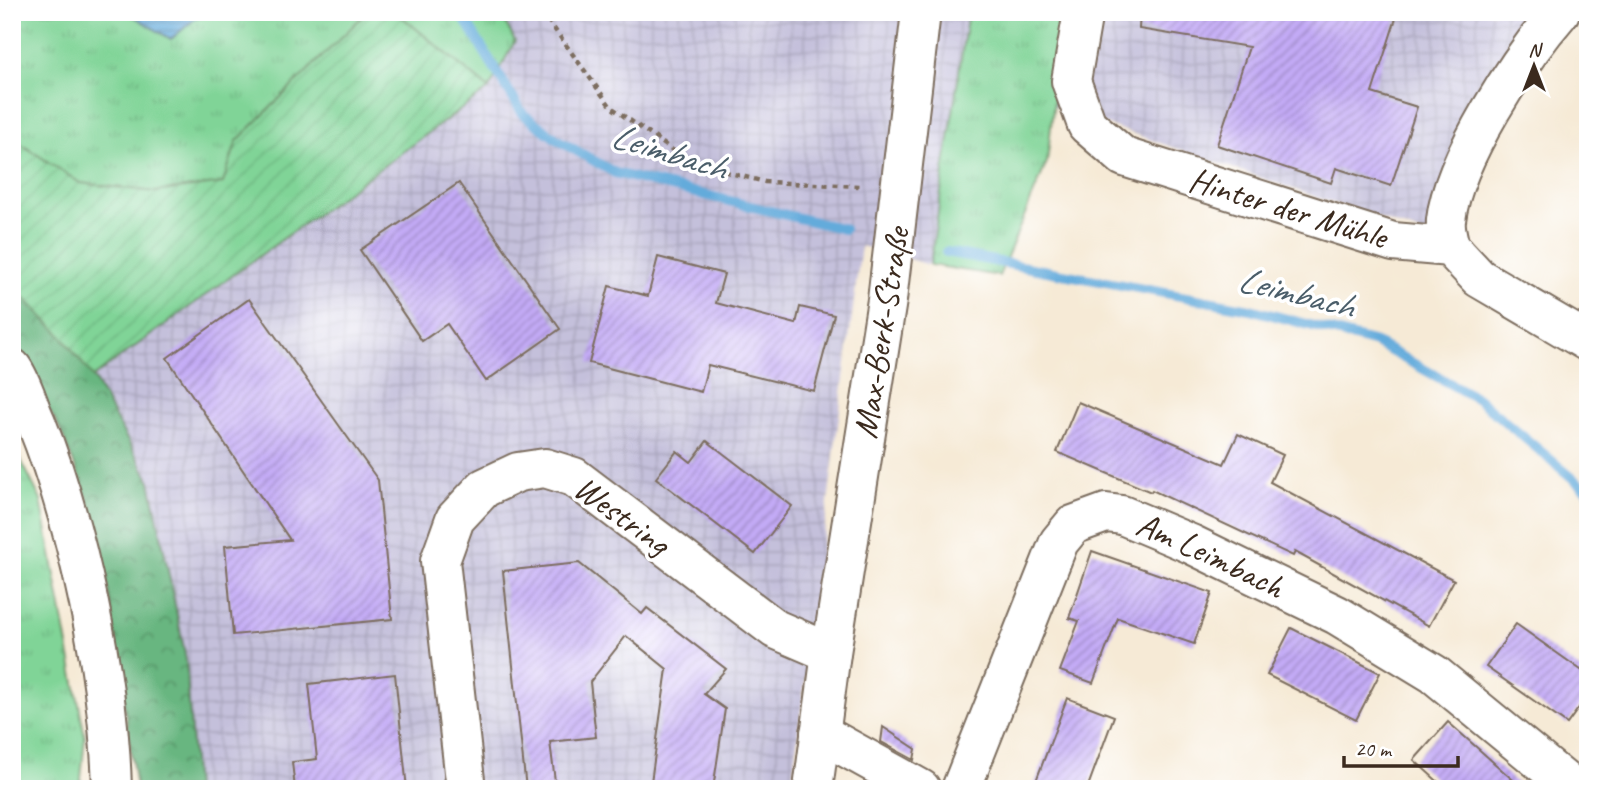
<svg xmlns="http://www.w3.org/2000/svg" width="1600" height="801" viewBox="0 0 1600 801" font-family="Caveat,sans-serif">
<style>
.industrial{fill:url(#industrial-grid)}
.grass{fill:url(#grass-tufts);stroke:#5e7f5a;stroke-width:2}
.forest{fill:url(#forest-crowns);stroke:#52704f;stroke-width:2}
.garden{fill:url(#garden-furrows);stroke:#5e7f5a;stroke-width:2}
.water{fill:url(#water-rules);stroke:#506a7c;stroke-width:2}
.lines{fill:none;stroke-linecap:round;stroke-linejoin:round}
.stream{stroke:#64abdb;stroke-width:10}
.building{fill:url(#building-hatch)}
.minor-casing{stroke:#7c6d5e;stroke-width:42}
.highway-casing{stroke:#7c6d5e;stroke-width:42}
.path{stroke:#7c6d5e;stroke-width:4.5;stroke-dasharray:5 5;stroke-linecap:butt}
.minor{stroke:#fff;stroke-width:38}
.highway{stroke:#fff;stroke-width:38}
.labels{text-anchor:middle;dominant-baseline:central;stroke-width:7;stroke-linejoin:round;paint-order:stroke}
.street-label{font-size:35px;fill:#3b2a1e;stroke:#fff}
.water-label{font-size:37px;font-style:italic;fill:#4b5e6a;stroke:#fff}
</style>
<defs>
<pattern id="industrial-grid" width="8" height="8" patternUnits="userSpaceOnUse" patternTransform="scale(1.75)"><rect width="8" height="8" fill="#c4c0db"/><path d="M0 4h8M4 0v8" fill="none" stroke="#a9a5bc"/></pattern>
<pattern id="grass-tufts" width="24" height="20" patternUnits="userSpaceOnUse" patternTransform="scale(1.75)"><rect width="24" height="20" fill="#80d497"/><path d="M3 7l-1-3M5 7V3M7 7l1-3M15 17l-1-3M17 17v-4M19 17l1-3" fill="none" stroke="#70b682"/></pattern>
<pattern id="forest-crowns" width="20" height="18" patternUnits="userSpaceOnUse" patternTransform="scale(1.75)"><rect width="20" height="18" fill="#68b680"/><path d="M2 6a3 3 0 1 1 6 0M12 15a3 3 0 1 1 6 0" fill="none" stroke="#579468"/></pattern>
<pattern id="garden-furrows" width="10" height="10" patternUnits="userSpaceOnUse" patternTransform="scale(1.75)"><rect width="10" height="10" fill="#80d497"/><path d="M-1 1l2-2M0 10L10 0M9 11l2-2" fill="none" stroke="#70b682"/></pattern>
<pattern id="water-rules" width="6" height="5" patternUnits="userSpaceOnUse" patternTransform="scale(1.75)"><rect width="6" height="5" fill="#64abdb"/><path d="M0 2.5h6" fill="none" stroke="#548bb1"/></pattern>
<pattern id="building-hatch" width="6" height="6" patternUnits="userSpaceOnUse" patternTransform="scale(1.75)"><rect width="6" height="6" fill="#c3aaf6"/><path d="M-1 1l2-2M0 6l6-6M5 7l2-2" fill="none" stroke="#a08bc7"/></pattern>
</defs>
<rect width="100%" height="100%" fill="#fff"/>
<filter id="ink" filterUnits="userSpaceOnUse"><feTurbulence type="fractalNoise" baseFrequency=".0143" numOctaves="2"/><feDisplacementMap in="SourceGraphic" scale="14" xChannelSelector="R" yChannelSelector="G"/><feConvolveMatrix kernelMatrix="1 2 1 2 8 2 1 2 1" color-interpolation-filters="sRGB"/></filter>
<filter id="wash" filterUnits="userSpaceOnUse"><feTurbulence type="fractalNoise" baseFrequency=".00686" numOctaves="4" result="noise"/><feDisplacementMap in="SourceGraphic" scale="28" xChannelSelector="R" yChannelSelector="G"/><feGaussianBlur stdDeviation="1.57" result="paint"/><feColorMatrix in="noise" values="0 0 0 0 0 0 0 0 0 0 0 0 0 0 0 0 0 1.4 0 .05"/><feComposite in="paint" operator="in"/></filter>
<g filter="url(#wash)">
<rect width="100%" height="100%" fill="#f6ead6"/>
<!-- industrial -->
<path class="industrial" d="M500,12H968L930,265L861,246L791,789H195L186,659L150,481L93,377L489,89L515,41Z
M1064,12H1558L1432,237L1053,106Z"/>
<!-- grass -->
<path class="grass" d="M12,12H127L171,39L196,18L211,12H367L237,141L223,183L155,192L80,183L12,138Z
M396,12H500L515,41L489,89Z
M968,12H1064L1047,162L999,276L930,265Z
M12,442L41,500L85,737L80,789H12Z"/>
<!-- forest -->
<path class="forest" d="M12,285L60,334L93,377L150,481L186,659L195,789H136L100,530L60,429L12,347Z"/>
<!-- garden -->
<path class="garden" d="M367,12H396L489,89L93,377L60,334L12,285V138L80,183L155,192L223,183L237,141Z"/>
<!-- water -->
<path class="water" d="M127,12H211L196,18L171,39Z"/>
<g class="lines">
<!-- stream -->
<path class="stream" d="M460,12L523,114L558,140L615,173L844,229
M946,252L1250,309L1376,343L1478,399L1588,491"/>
</g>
<g id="blocks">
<!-- building -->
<path class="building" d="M1140,12H1398L1372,93L1417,107L1391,186L1336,168L1331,183L1217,145L1249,47L1139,29Z
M459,183L560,329L486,381L447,324L422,341L360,250Z
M658,257L724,274L716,303L796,324L800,307L834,315L814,391L708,365L701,392L589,363L609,286L648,296Z
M249,299L378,480L392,619L233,635L225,546L290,540L167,358Z
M1078,402L1224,464L1238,434L1283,455L1270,482L1454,580L1429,626L1295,552L1293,556L1152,490L1151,492L1057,452Z
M707,441L792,506L755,554L656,478L677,451L691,462Z
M1092,551L1212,593L1194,644L1118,618L1093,683L1060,671L1079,621L1069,618Z
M579,563L642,614L647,608L726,669L704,694L725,709L713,789H650L667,669L626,636L590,682L596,737L550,742L556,789H526L503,571Z
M1516,624L1588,675V695L1567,724L1486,667Z
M1291,628L1380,673L1356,720L1267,675Z
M395,674L407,789H295L292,762L317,759L309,684Z
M1067,698L1114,716L1087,789H1033Z
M1448,722L1483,753L1523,789H1446L1414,760Z
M883,727L916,749L914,760L881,742Z"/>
</g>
</g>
<g filter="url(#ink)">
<use href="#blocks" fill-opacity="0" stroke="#7c6d5e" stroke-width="2"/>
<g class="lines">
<defs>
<g id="minor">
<path d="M1083,12L1071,81L1087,125L1124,157L1393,242L1450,247L1479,278L1588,342"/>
<path d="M1450,247C1448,238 1445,228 1446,220C1453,159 1520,58 1560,12"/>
<path d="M820,733L921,789"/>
<path d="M466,789L440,561L455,519L484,488L518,472L545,468L574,477L775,629L831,653"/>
<path d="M813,789L831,653L887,300L921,12"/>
<path id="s1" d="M961,789L1059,542L1073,525L1106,513L1122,515L1191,544L1337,615L1434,674L1574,789"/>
</g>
<path id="highway" d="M12,368C23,383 28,405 36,422C78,527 109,675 112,789"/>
</defs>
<!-- minor casing -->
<use href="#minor" class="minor-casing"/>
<!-- highway casing -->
<use href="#highway" class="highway-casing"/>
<!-- path -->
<path class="path" d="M542,12L611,107L691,163L765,182L861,186
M12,128L15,130"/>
<!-- minor -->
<use href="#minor" class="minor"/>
<!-- highway -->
<use href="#highway" class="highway"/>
</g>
</g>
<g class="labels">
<!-- street labels -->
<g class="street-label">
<text transform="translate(1288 208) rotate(17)">Hinter der Mühle</text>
<text transform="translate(881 333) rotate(-81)">Max-Berk-Straße</text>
<text transform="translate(622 515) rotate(36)">Westring</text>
<text stroke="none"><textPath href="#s1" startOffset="436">Am Leimbach</textPath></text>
</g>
<!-- water labels -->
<g class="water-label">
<text transform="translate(669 151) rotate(17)">Leimbach</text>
<text transform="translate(1296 292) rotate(14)">Leimbach</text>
</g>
</g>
<!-- margin -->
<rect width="1600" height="801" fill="none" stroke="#fff" stroke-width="42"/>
<!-- north arrow -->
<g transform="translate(1534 66)" stroke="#ffffff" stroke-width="5" paint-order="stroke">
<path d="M0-5L12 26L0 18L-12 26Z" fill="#3b2a1e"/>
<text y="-10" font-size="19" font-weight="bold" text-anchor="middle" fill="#3b2a1e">N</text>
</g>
<!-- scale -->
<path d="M1344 756v10h114v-10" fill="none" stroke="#3b2a1e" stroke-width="3.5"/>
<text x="1355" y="756" font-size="21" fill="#3b2a1e" stroke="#ffffff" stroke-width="5" paint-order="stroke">20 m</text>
</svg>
